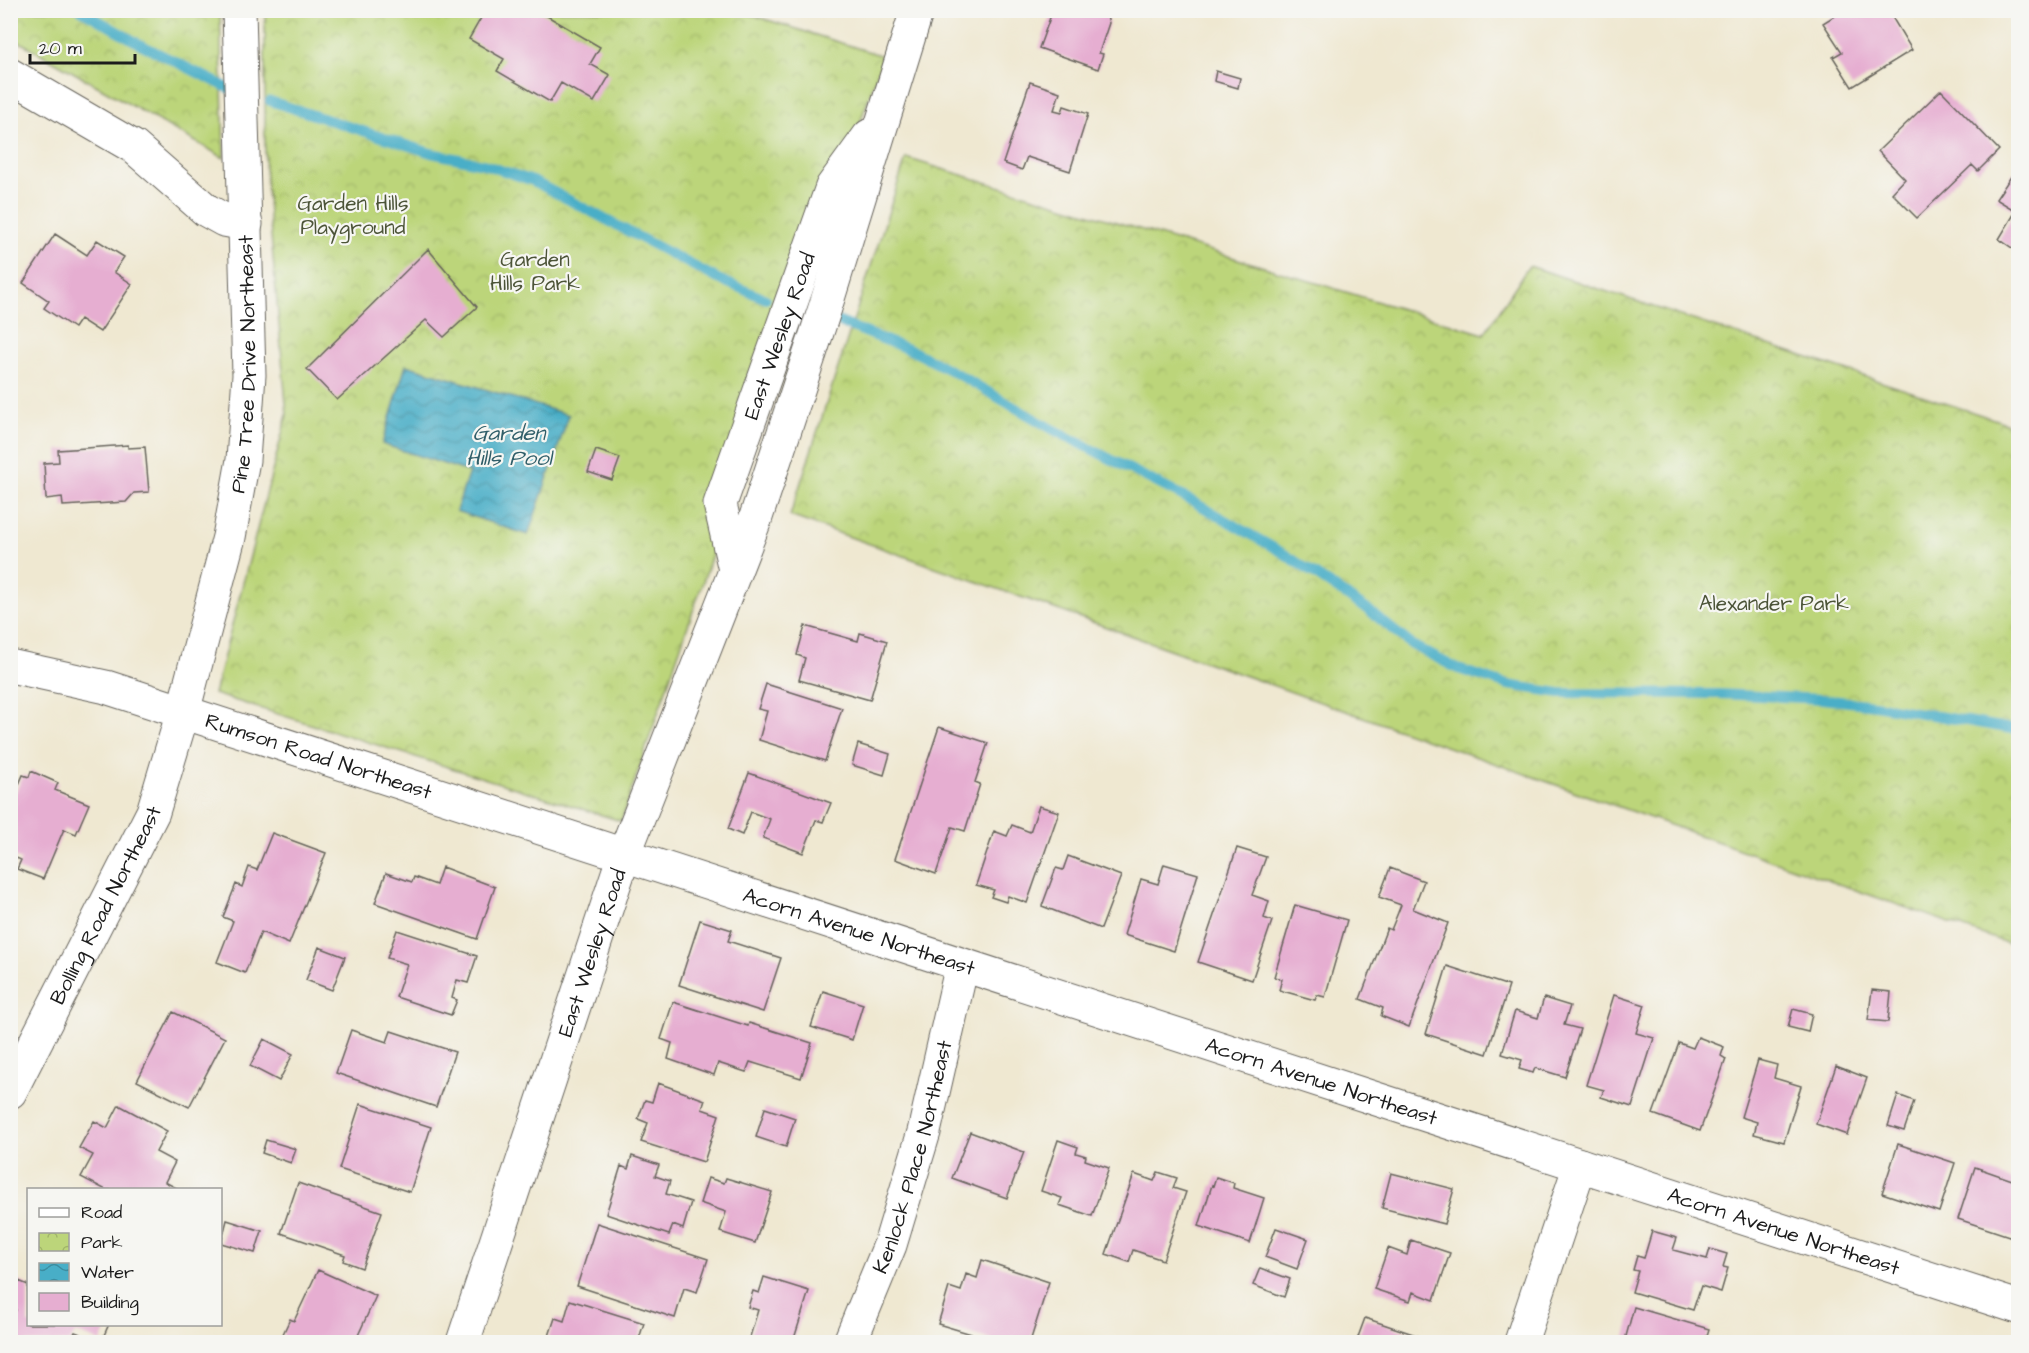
<svg xmlns="http://www.w3.org/2000/svg" width="2029" height="1353" viewBox="0 0 2029 1353" font-family="'Architects Daughter',sans-serif">
<style>
.park{fill:url(#park-crowns);stroke:#6c784b;stroke-width:1.5}
.water{fill:url(#water-waves);stroke:#326572;stroke-width:1.5}
.lines{fill:none;stroke-linecap:round;stroke-linejoin:round}
.stream{stroke:#48aec7;stroke-width:10}
.building{fill:#e6aed1}
.minor-casing{stroke:#66635b;stroke-width:35}
.minor{stroke:#fff;stroke-width:33}
.labels{text-anchor:middle;dominant-baseline:central;stroke-width:4.5;stroke-linejoin:round;paint-order:stroke}
.park-label{font-size:21px;fill:#4c5438;stroke:#f6f6f2}
.street-label{font-size:21px;fill:#1c1c1c;stroke:#f6f6f2}
.water-label{font-size:22px;font-style:italic;fill:#305e69;stroke:#f6f6f2}
</style>
<defs>
<pattern id="park-crowns" width="20" height="18" patternUnits="userSpaceOnUse" patternTransform="scale(1.5)"><rect width="20" height="18" fill="#bcd57a"/><path d="M2 6a3 3 0 1 1 6 0M12 15a3 3 0 1 1 6 0" fill="none" stroke="#a1b669"/></pattern>
<pattern id="water-waves" width="16" height="10" patternUnits="userSpaceOnUse" patternTransform="scale(1.5)"><rect width="16" height="10" fill="#48aec7"/><path d="M0 5q4-4 8 0t8 0" fill="none" stroke="#3b8da1"/></pattern>
</defs>
<rect width="100%" height="100%" fill="#f6f6f2"/>
<filter id="ink" filterUnits="userSpaceOnUse"><feTurbulence type="fractalNoise" baseFrequency=".0167" numOctaves="2"/><feDisplacementMap in="SourceGraphic" scale="12" xChannelSelector="R" yChannelSelector="G"/><feConvolveMatrix kernelMatrix="1 2 1 2 8 2 1 2 1" color-interpolation-filters="sRGB"/></filter>
<filter id="wash" filterUnits="userSpaceOnUse"><feTurbulence type="fractalNoise" baseFrequency=".008" numOctaves="4" result="noise"/><feDisplacementMap in="SourceGraphic" scale="24" xChannelSelector="R" yChannelSelector="G"/><feGaussianBlur stdDeviation="1.35" result="paint"/><feColorMatrix in="noise" values="0 0 0 0 0 0 0 0 0 0 0 0 0 0 0 0 0 1.4 0 .05"/><feComposite in="paint" operator="in"/></filter>
<g filter="url(#wash)">
<rect width="100%" height="100%" fill="#efe8d1"/>
<!-- park -->
<path class="park" d="M11,10L220,11L224,158L11,37Z
M265,11H739L883,56L621,821L214,694L287,415L265,168Z
M906,158L1484,334L1529,266L2018,427V947L790,516Z"/>
<!-- water -->
<path class="water" d="M406,365L569,415L528,535L456,511L469,472L382,444Z"/>
<g class="lines">
<!-- stream -->
<path class="stream" d="M81,10L138,43L232,90
M270,101L431,153L483,164L533,181L718,279L766,299
M832,319L915,352L961,376L1052,429L1192,501L1283,553L1371,612L1412,645L1458,669L1508,685L1560,693L1718,694L1822,699L1875,705L2018,730"/>
</g>
<g id="blocks">
<!-- building -->
<path class="building" d="M537,10L600,47L590,64L610,75L594,102L561,83L550,102L497,71L504,59L469,39L485,11Z
M1057,10H1109L1107,16L1109,23L1099,53L1103,54L1098,69L1039,48L1051,15L1055,16Z
M1844,10H1898L1900,13L1892,17L1912,50L1852,87L1833,57L1842,52L1823,23Z
M1216,71L1240,78L1238,88L1214,81Z
M1030,82L1060,92L1054,110L1062,112L1064,106L1088,114L1070,171L1027,157L1022,170L1003,163Z
M1941,90L1999,150L1978,171L1972,165L1917,218L1892,193L1905,179L1878,151Z
M2014,172L2018,175V252L1999,239L2016,211L1996,199Z
M55,234L87,255L97,240L124,257L114,272L132,284L100,332L80,319L74,328L44,308L49,301L23,283Z
M428,249L477,307L444,337L426,320L337,400L307,369Z
M128,445V448L145,447L149,492L134,493L126,502L63,506L62,497L46,499L44,463L59,462L58,450Z
M596,450L620,458L612,480L588,472Z
M805,626L858,641L860,633L887,641L870,700L799,680L805,658L797,655Z
M766,684L842,708L825,761L759,740L767,711L758,709Z
M939,727L988,743L975,782L980,784L965,831L952,827L936,874L895,859Z
M858,744L890,754L884,775L852,765Z
M31,771L58,783L55,790L89,804L76,834L64,829L43,879L17,869L21,860L10,855V805L23,775L29,777Z
M749,773L831,803L823,822L816,820L803,853L763,838L770,819L751,812L742,835L728,829Z
M1039,806L1059,812L1027,903L1008,896L1006,902L991,897L994,890L976,885L994,831L1007,836L1012,825L1030,832Z
M272,833L326,853L289,944L261,932L245,973L217,962L233,921L223,917L236,884L242,887L249,867L257,870Z
M1237,848L1266,857L1252,895L1269,901L1264,918L1272,921L1252,980L1198,962Z
M1068,856L1121,876L1101,929L1042,906L1056,868L1063,870Z
M1164,864L1198,874L1174,951L1124,935L1141,879L1158,884Z
M442,867L495,887L477,939L375,903L386,873L412,882L414,877L436,885Z
M1390,868L1424,881L1413,909L1448,923L1409,1027L1381,1016L1383,1008L1360,999L1387,928L1391,930L1401,905L1379,897Z
M1295,905L1347,920L1325,997L1317,995L1315,1000L1279,990L1282,979L1274,977Z
M700,920L732,930L728,941L781,958L763,1012L679,985Z
M397,930L477,956L468,983L457,980L452,998L457,1000L451,1015L396,997L407,964L387,958Z
M319,947L345,957L332,990L306,980Z
M1447,966L1509,986L1487,1054L1426,1034Z
M1872,990L1891,992L1888,1022L1868,1020Z
M823,991L863,1004L852,1040L811,1027Z
M1614,995L1645,1005L1636,1033L1654,1038L1632,1107L1601,1097L1604,1090L1586,1085Z
M1544,998L1570,1006L1564,1025L1580,1029L1565,1077L1535,1068L1533,1073L1519,1069L1522,1060L1502,1054L1515,1011L1538,1018Z
M673,1002L748,1026L749,1023L812,1043L801,1078L750,1062L746,1072L718,1063L714,1075L668,1059L672,1043L661,1039Z
M1793,1009L1812,1014L1808,1032L1788,1027Z
M173,1012L225,1038L189,1107L137,1081Z
M351,1030L387,1042L391,1031L455,1052L436,1107L336,1073Z
M1698,1037L1724,1047L1721,1056L1726,1059L1700,1131L1653,1114L1679,1043L1693,1048Z
M264,1039L293,1054L279,1081L250,1066Z
M1758,1060L1777,1065L1774,1078L1801,1086L1784,1142L1754,1134L1757,1122L1741,1117Z
M1836,1066L1867,1078L1847,1135L1816,1124Z
M658,1083L705,1100L702,1109L719,1115L704,1162L641,1142L648,1123L638,1119L645,1100L652,1102Z
M1898,1095L1914,1101L1904,1131L1888,1126Z
M360,1104L431,1127L410,1192L339,1169Z
M119,1105L167,1131L156,1152L175,1162L165,1182L180,1190H106L81,1177L93,1155L79,1148L94,1121L107,1128Z
M765,1108L795,1118L786,1147L756,1137Z
M970,1132L1024,1152L1007,1198L952,1178Z
M266,1140L296,1149L291,1163L262,1153Z
M1058,1140L1078,1147L1076,1153L1086,1156L1085,1160L1109,1168L1092,1216L1059,1205L1062,1198L1041,1191Z
M1898,1144L1955,1163L1939,1212L1882,1193Z
M632,1156L659,1165L655,1176L670,1181L666,1194L691,1202L683,1229L673,1225L669,1235L606,1214L621,1166L628,1169Z
M1975,1167L2018,1182V1239L1958,1219Z
M1158,1172L1177,1178L1173,1188L1186,1192L1163,1260L1133,1250L1129,1262L1106,1254L1134,1174L1154,1181Z
M1391,1173L1454,1189L1444,1224L1382,1208Z
M1216,1177L1234,1183L1233,1188L1264,1198L1250,1243L1199,1226L1212,1185L1213,1186Z
M708,1178L724,1183L726,1178L772,1192L755,1243L720,1232L726,1212L700,1203Z
M298,1183L382,1212L362,1268L343,1261L345,1255L281,1233Z
M227,1220L262,1231L255,1253L221,1243Z
M597,1223L708,1259L697,1292L684,1288L675,1318L577,1286Z
M1276,1228L1308,1239L1297,1269L1265,1257Z
M1652,1231L1677,1238L1673,1250L1707,1259L1710,1249L1727,1254L1723,1267L1728,1268L1721,1292L1701,1286L1693,1310L1632,1292L1638,1271L1633,1270L1637,1256L1644,1258Z
M1411,1240L1450,1253L1434,1300L1413,1292L1410,1301L1374,1289L1388,1248L1407,1255Z
M982,1260L1049,1282L1030,1342H998L938,1324L949,1287L961,1291L966,1274L977,1278Z
M1260,1268L1290,1279L1284,1297L1253,1285Z
M318,1270L376,1296L355,1342H297L282,1336L290,1319L294,1321Z
M764,1277L809,1291L793,1342H756L749,1340L758,1310L748,1307L753,1291L759,1293Z
M19,1281L28,1285V1324H109L101,1342L75,1332L70,1342H10V1320L16,1310L10,1307V1300Z
M570,1300L644,1323L638,1342H547L555,1318L564,1321Z
M1634,1307L1709,1329L1705,1342H1631L1625,1340Z
M1365,1318L1425,1338L1423,1342H1373L1358,1337Z"/>
</g>
</g>
<g filter="url(#ink)">
<use href="#blocks" fill-opacity="0" stroke="#66635b" stroke-width="1.5"/>
<g class="lines">
<defs>
<g id="minor">
<path d="M10,75L134,147L206,210L224,220L246,224"/>
<path id="s1" d="M735,570L720,504L832,187L869,136"/>
<path id="s2" d="M10,666L106,687L183,712L2018,1307"/>
<path id="s3" d="M10,1092L153,812L183,712L229,537L243,460L249,375L239,10"/>
<path id="s4" d="M463,1342L624,855L755,520L825,308L917,10"/>
<path id="s5" d="M850,1342L890,1245L924,1132L962,965"/>
<path d="M1521,1342L1580,1165"/>
</g>
</defs>
<!-- minor casing -->
<use href="#minor" class="minor-casing"/>
<!-- minor -->
<use href="#minor" class="minor"/>
</g>
</g>
<g class="labels">
<!-- park labels -->
<g class="park-label">
<text x="353" y="203">Garden Hills<tspan x="353" dy="24">Playground</tspan></text>
<text x="535" y="259">Garden<tspan x="535" dy="24">Hills Park</tspan></text>
<text x="1774" y="603">Alexander Park</text>
</g>
<!-- street labels -->
<g class="street-label">
<text stroke="none"><textPath href="#s1" startOffset="246">East Wesley Road</textPath></text>
<text stroke="none"><textPath href="#s3" startOffset="774">Pine Tree Drive Northeast</textPath></text>
<text stroke="none"><textPath href="#s2" startOffset="322">Rumson Road Northeast</textPath></text>
<text stroke="none"><textPath href="#s3" startOffset="210">Bolling Road Northeast</textPath></text>
<text stroke="none"><textPath href="#s2" startOffset="890">Acorn Avenue Northeast</textPath></text>
<text stroke="none"><textPath href="#s4" startOffset="410">East Wesley Road</textPath></text>
<text stroke="none"><textPath href="#s2" startOffset="1376">Acorn Avenue Northeast</textPath></text>
<text stroke="none"><textPath href="#s5" startOffset="196">Kenlock Place Northeast</textPath></text>
<text stroke="none"><textPath href="#s2" startOffset="1862">Acorn Avenue Northeast</textPath></text>
</g>
<!-- water labels -->
<g class="water-label">
<text x="509" y="433">Garden<tspan x="509" dy="25">Hills Pool</tspan></text>
</g>
</g>
<!-- margin -->
<rect width="2029" height="1353" fill="none" stroke="#f6f6f2" stroke-width="36"/>
<!-- legend -->
<rect x="27" y="1188" width="195" height="138" fill="#f6f6f2" stroke="#9f9f9c" stroke-width="1.5"/>
<rect x="39" y="1208" width="30" height="9" fill="#ffffff" stroke="#9f9f9c" stroke-width="1.5"/>
<text x="81" y="1218" font-size="18" fill="#1c1c1c">Road</text>
<rect x="39" y="1233" width="30" height="18" fill="url(#park-crowns)" stroke="#9f9f9c" stroke-width="1.5"/>
<text x="81" y="1248" font-size="18" fill="#1c1c1c">Park</text>
<rect x="39" y="1263" width="30" height="18" fill="url(#water-waves)" stroke="#9f9f9c" stroke-width="1.5"/>
<text x="81" y="1278" font-size="18" fill="#1c1c1c">Water</text>
<rect x="39" y="1293" width="30" height="18" fill="#e6aed1" stroke="#9f9f9c" stroke-width="1.5"/>
<text x="81" y="1308" font-size="18" fill="#1c1c1c">Building</text>
<!-- scale -->
<path d="M30 54v9h105v-9" fill="none" stroke="#1c1c1c" stroke-width="3"/>
<text x="39" y="54" font-size="18" fill="#1c1c1c" stroke="#f6f6f2" stroke-width="4.5" paint-order="stroke">20 m</text>
</svg>
